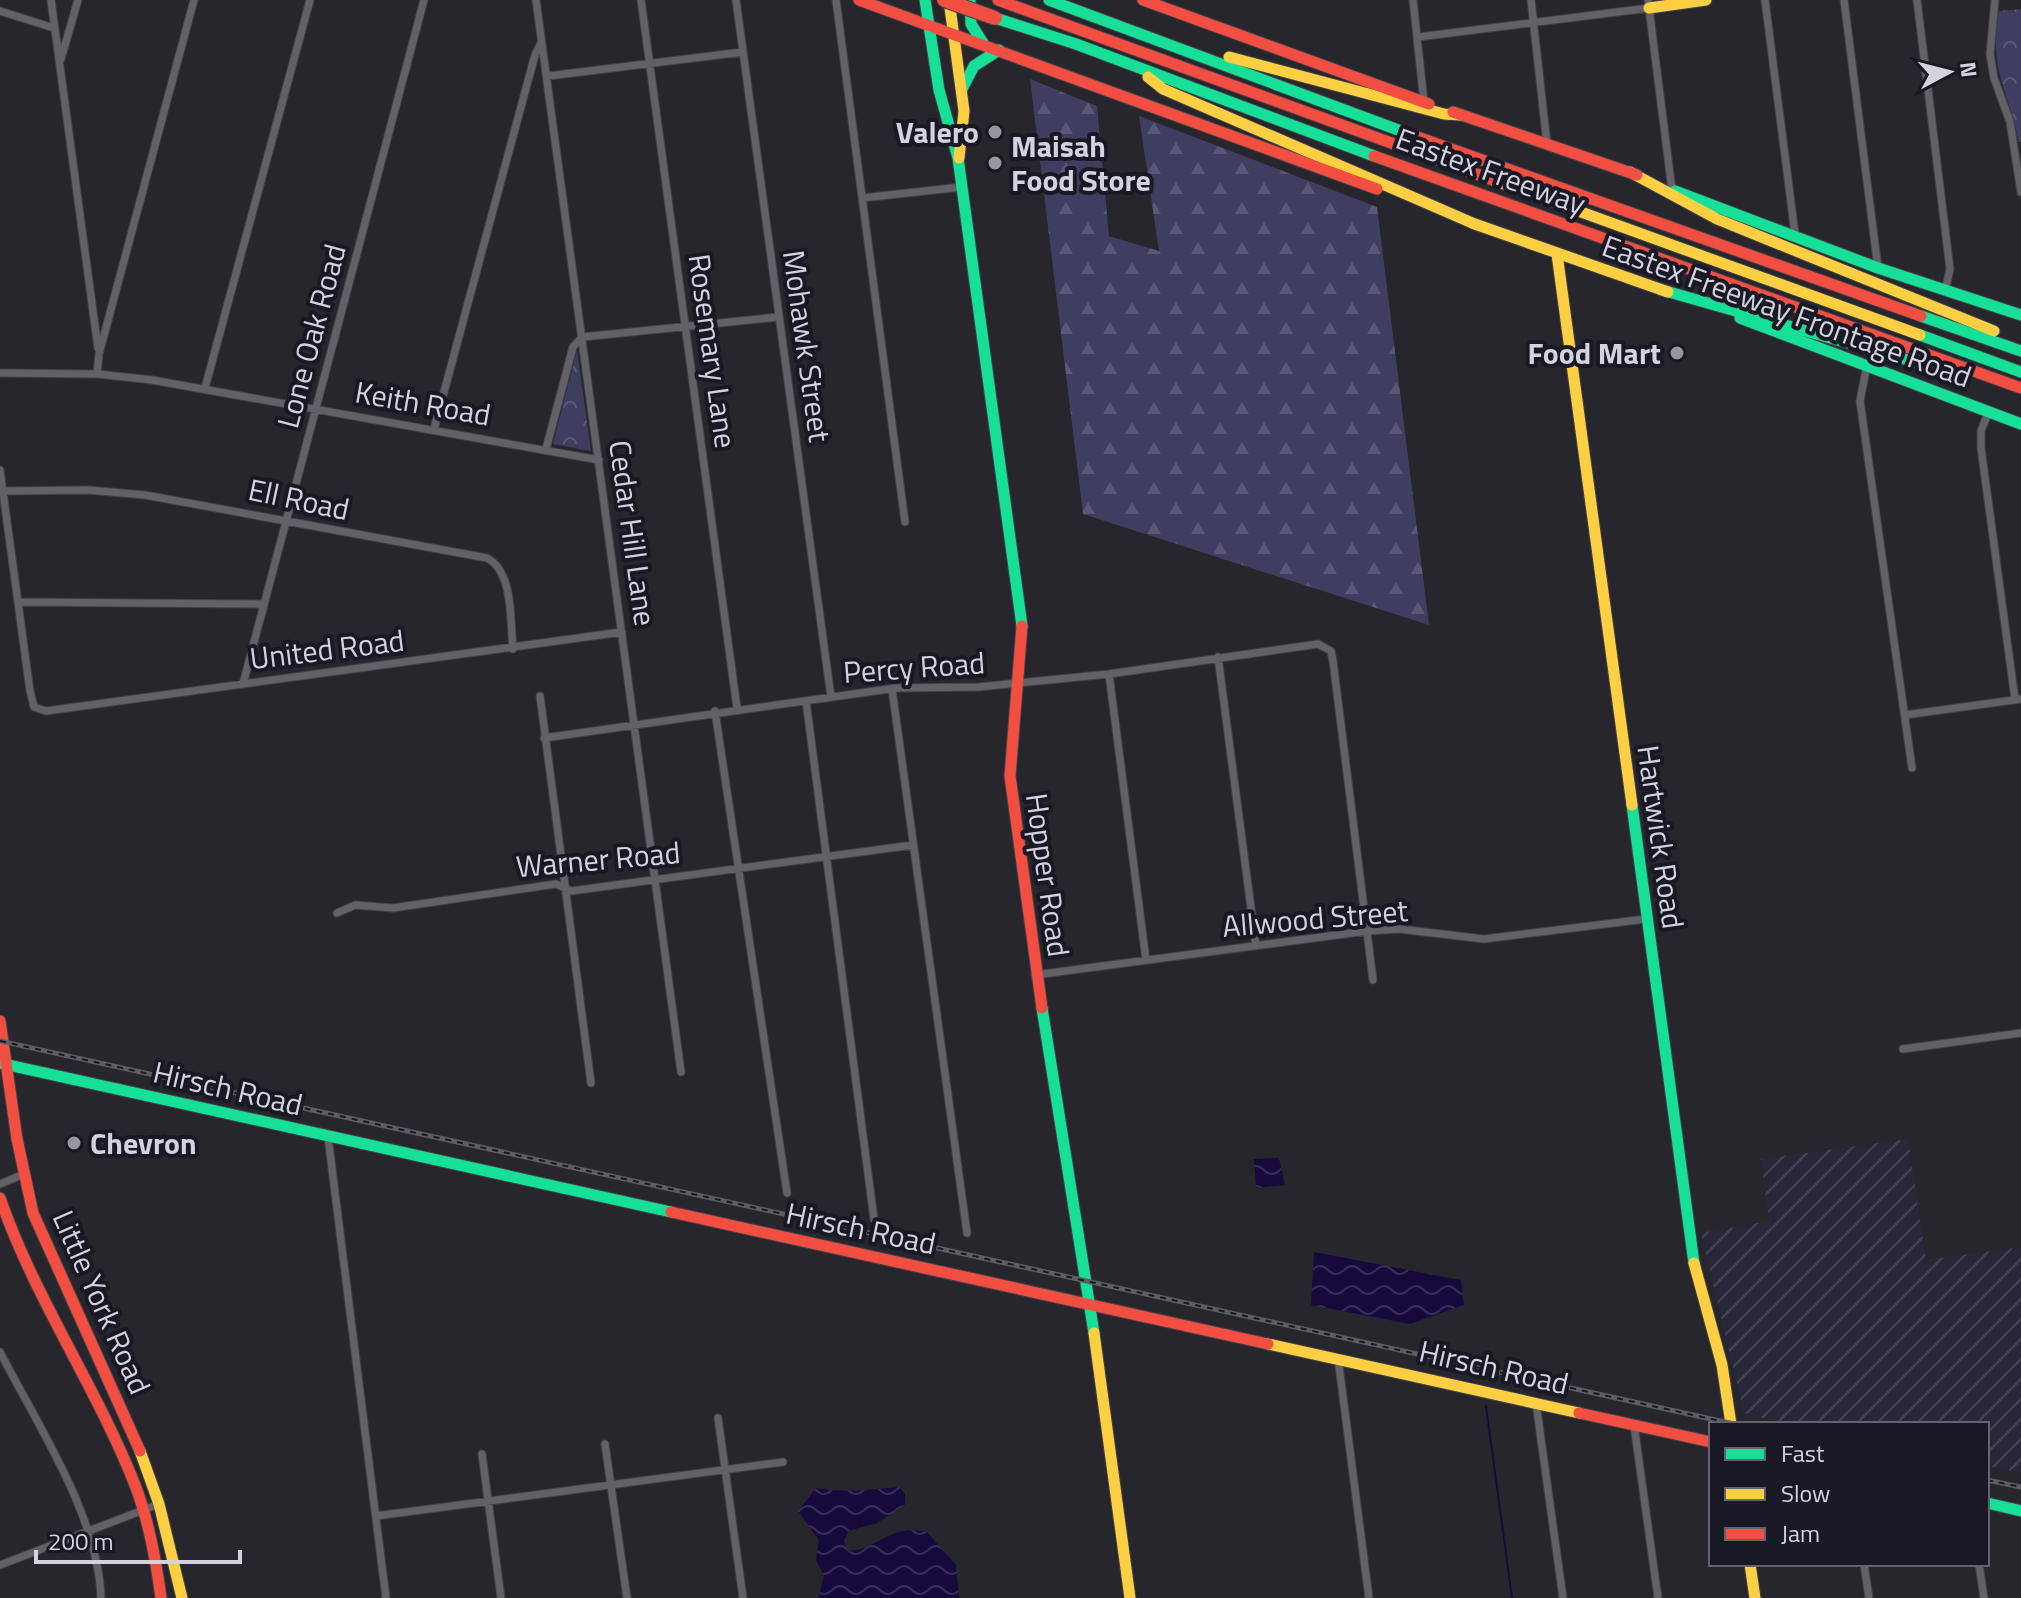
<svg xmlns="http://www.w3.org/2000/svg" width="2021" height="1598" viewBox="0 0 2021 1598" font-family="'Titillium Web',sans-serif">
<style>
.industrial{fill:url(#industrial-furrows)}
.forest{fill:url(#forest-firs)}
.park{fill:url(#park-crowns)}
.water{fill:url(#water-waves)}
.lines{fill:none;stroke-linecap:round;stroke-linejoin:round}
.stream{stroke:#160a3c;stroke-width:2}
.street-casing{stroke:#424249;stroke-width:9}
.fast-casing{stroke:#424249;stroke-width:13}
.slow-casing{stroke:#424249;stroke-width:13}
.jam-casing{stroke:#424249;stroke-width:13}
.street{stroke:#616167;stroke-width:7}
.fast{stroke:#16e098;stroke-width:11}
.slow{stroke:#ffcf43;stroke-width:11}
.jam{stroke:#f24e42;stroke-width:11}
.rail-casing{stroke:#5d5d62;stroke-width:5}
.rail{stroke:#191926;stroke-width:2;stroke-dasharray:6;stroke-linecap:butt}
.jam-bridge-casing{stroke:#424249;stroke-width:16;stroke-linecap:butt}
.jam-bridge{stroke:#f24e42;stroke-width:14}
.poi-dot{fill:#96969e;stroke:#191926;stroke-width:3}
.labels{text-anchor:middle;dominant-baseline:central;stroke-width:8;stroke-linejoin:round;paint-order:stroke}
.poi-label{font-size:30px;font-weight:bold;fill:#d2d3dc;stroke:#191926;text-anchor:end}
.street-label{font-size:30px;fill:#d2d3dc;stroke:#191926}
</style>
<defs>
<pattern id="industrial-furrows" width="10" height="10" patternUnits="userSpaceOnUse" patternTransform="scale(2)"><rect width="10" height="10" fill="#272739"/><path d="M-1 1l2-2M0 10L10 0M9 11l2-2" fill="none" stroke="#454555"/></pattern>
<pattern id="forest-firs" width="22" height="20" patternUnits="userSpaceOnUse" patternTransform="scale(2)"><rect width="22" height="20" fill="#3f3d60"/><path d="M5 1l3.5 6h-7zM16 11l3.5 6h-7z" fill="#5a5876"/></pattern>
<pattern id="park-crowns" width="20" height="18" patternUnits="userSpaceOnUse" patternTransform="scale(2)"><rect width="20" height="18" fill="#3f3d60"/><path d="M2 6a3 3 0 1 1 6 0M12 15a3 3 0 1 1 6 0" fill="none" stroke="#5a5876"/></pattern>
<pattern id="water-waves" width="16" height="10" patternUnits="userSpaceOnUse" patternTransform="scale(2)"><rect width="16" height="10" fill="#160a3c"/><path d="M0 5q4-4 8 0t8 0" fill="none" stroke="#372d58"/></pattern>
</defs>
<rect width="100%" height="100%" fill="#26262c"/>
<!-- industrial -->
<path class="industrial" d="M1908,1139L1926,1260L2021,1247V1473L1987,1466V1424H1789L1744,1413L1701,1233L1769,1221L1761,1159Z"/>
<!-- forest -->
<path class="forest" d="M1030,79L1097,106L1109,236L1159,251L1139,116L1377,207L1429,625L1083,514Z"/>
<!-- park -->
<path class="park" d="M2021,9V142H2019C2008,88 1988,71 1999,11Z
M577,350L591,451L553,444Z"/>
<!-- water -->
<path class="water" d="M1279,1158L1285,1185L1256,1188L1254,1159Z
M1314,1252L1461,1280L1464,1305L1410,1324L1311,1305Z
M899,1487L905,1494V1505L877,1523L848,1531L844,1541L847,1550C874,1554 887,1523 927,1532L956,1565L959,1598H818L824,1576L816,1560L819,1540L798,1511L816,1488C843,1493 871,1490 899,1487Z"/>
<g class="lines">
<!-- stream -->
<path class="stream" d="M1486,1406L1512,1598"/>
<defs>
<path id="street" d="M51,0L98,348
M536,0L681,1072
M641,0L737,708
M736,0L831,697
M836,0L905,522
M1413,0L1424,102
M1531,0L1547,144
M1648,0L1672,190
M1765,0L1795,234
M1844,0L1878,268
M1917,0L1950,269L1945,291
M1995,0L1990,54L1994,78L2010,122L2021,192
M0,11L54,28
M1418,37L1649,8
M61,59L78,0
M548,76L743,52
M862,198L962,187
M582,337L778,317
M1867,365L1860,401L1912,768
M0,373L97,374L152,380L599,460
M97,374L99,354L194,0
M205,388L310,0
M1988,413L1981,431V448L2015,699
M434,429L535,55L541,43
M546,449L573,347L582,337
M0,470L30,691L34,707L46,711L622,632
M3,491L88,490L145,495L487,558C514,572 510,622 513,649
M18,602L264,604
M1218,657L1256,946
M1109,674L1146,960
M243,684L424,0
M892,689L967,1233
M540,696L591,1083
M806,701L874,1219
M715,711L787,1193
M1905,715L2021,699
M544,738L896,688L979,687L1109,674L1318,644L1331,651L1333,661L1373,980
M337,913L355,905L393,908L556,884L571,891L913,845
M1035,975L1367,931L1399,929L1484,939L1646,919
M1903,1049L2021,1033
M328,1137L386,1598
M0,1184L24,1174
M0,1352C38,1426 98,1515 101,1598
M1338,1358L1369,1598
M1536,1403L1563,1598
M718,1418L743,1598
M1634,1425L1658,1598
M605,1444L627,1598
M482,1454L501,1598
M376,1516L783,1462
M1864,1564L1869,1598
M1979,1564L1984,1598
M0,1565L159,1504"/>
<path id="fast" d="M925,0L939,90L958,158L1022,626
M970,0L971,24L983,43
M1049,0L1409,134
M995,18L1076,44L1374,156
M962,89L974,66L999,50
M1675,191L1878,268L2021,315
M1662,290L1943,370
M1921,316L2021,351
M1740,318L2021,424
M1920,335L2021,372
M1632,805L1694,1263
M1042,1008L1094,1333
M0,1063L671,1212
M1987,1503L2021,1511"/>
<path id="slow" d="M949,0L964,111L959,158
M1649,8L1706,0
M1229,57L1444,114L1461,115
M1148,77L1163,89L1477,225
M1630,172L1717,219L1994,331
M1493,180L1920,335
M1472,223L1668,292
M1557,254L1632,805
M1694,1263L1722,1365L1731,1424
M1094,1333L1130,1598
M1268,1344L1579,1413
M140,1451L159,1504L182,1598
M1750,1564L1755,1598"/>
<path id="jam" d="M859,0L1377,189
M998,0L1493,180
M1143,0L1429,104
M1453,112L1637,175
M1409,134L1921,316
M1374,156L2021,388
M1022,626L1010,776L1042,1008
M0,1021L17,1139L33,1213L140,1451
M0,1198C35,1299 96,1386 135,1485C149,1521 156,1560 161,1598
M671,1212L1268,1344
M1579,1413L1711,1442"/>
</defs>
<!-- street casing -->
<use href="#street" class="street-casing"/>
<!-- fast casing -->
<use href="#fast" class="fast-casing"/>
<!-- slow casing -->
<use href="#slow" class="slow-casing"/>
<!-- jam casing -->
<use href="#jam" class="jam-casing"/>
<!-- street -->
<use href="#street" class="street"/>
<!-- fast -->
<use href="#fast" class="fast"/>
<!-- slow -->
<use href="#slow" class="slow"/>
<!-- jam -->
<use href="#jam" class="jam"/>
<defs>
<path id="rail" d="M0,1041L1734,1424
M1987,1480L2021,1487"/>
</defs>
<!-- rail casing -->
<use href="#rail" class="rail-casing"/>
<!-- rail -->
<use href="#rail" class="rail"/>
<defs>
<path id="jam-bridge" d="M944,0L995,18"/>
</defs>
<!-- jam-bridge casing -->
<use href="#jam-bridge" class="jam-bridge-casing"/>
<!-- jam-bridge -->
<use href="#jam-bridge" class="jam-bridge"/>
</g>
<!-- markers -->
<g class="poi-dot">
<circle cx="995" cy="132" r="8"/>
<circle cx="995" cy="163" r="8"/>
<circle cx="1677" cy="353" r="8"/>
<circle cx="74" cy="1143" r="8"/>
</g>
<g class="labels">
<!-- poi labels -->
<g class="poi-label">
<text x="979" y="132">Valero</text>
<text x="1011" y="146" text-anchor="start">Maisah<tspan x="1011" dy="34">Food Store</tspan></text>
<text x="1661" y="353">Food Mart</text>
<text x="90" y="1143" text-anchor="start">Chevron</text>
</g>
<!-- street labels -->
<g class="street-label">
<text transform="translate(1491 171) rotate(20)">Eastex Freeway</text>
<text transform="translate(1787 311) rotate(20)">Eastex Freeway Frontage Road</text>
<text transform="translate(311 336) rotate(-75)">Lone Oak Road</text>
<text transform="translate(807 346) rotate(82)">Mohawk Street</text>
<text transform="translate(713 351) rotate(82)">Rosemary Lane</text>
<text transform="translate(423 403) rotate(10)">Keith Road</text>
<text transform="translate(299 499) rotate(12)">Ell Road</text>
<text transform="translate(633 533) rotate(82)">Cedar Hill Lane</text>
<text transform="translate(327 649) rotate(-7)">United Road</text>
<text transform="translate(914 667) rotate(-4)">Percy Road</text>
<text transform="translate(1661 837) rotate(82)">Hartwick Road</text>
<text transform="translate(598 859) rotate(-5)">Warner Road</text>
<text transform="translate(1048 875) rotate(82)">Hopper Road</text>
<text transform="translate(1315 918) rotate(-5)">Allwood Street</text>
<text transform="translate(228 1088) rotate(13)">Hirsch Road</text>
<text transform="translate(861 1228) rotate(12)">Hirsch Road</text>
<text transform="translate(102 1302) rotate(66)">Little York Road</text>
<text transform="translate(1494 1367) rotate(13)">Hirsch Road</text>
</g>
</g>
<!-- legend -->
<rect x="1709" y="1422" width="280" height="144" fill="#191926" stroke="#63636f" stroke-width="2"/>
<rect x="1725" y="1448" width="40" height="12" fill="#16e098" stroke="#63636f" stroke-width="2"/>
<text x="1781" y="1462" font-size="24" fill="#d2d3dc">Fast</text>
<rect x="1725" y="1488" width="40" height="12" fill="#ffcf43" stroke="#63636f" stroke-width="2"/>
<text x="1781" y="1502" font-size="24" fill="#d2d3dc">Slow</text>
<rect x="1725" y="1528" width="40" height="12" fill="#f24e42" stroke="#63636f" stroke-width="2"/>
<text x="1781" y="1542" font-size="24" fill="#d2d3dc">Jam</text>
<!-- north arrow -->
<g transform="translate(1949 72) rotate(83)" stroke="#191926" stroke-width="6" paint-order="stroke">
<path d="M0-6L14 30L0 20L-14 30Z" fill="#d2d3dc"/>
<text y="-12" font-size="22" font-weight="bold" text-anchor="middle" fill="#d2d3dc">N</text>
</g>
<!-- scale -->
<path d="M36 1550v12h204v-12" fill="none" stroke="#d2d3dc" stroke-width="4"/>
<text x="48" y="1550" font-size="24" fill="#d2d3dc" stroke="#191926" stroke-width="6" paint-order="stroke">200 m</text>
</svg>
